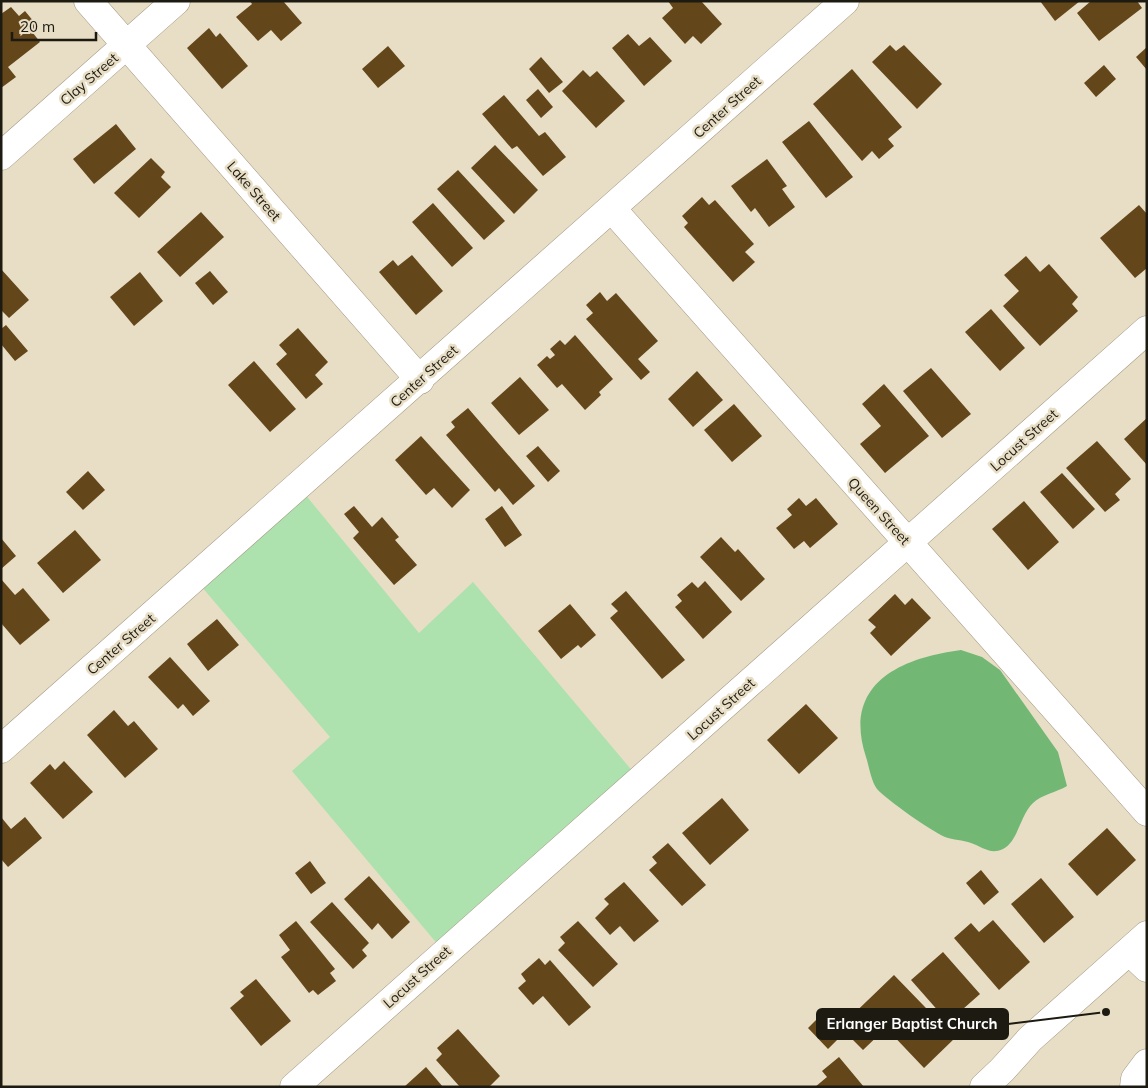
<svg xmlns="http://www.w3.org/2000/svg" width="1148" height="1088" viewBox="0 0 1148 1088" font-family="Mulish,sans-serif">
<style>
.green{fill:#ade1ad}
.forest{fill:#72b874}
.building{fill:#64461b}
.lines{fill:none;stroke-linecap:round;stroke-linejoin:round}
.minor-casing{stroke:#a19781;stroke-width:29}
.minor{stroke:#fff;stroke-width:28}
.labels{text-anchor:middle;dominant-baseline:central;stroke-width:5;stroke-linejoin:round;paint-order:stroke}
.street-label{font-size:14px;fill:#1d1a11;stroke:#e8dec6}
.leader{fill:none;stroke:#1d1a11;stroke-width:2}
.callout-dot{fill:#1d1a11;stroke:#e8dec6;stroke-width:2}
.callout{fill:#1d1a11;stroke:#1d1a11;stroke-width:2}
.callout-label{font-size:15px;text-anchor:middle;font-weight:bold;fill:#fff}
</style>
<rect width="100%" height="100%" fill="#e8dec6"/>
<!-- green -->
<path class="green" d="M299,487L419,633L473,582L640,780L445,953L292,771L330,737L195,579Z"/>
<!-- forest -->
<path class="forest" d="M961,650L982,657L1000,670L1058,752L1067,786C1057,792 1041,795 1033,803C1020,815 1018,842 1003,849C990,855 983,847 971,843C963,840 953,840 945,837C930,830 888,801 877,789C871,781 869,766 866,757C842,684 900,658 961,650Z"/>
<!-- building -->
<path class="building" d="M250,1H283L302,23L281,41L271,30L258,41L236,17L252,4Z
M668,1H701L722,24L701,44L693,36L685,44L662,18L673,8Z
M1040,1H1080L1055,21Z
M1091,1H1137L1142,8L1099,41L1077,13Z
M11,7L19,16L25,11L39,28L33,33L40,42L8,67L16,77L1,88V14Z
M209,28L216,37L220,33L248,66L222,89L187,48Z
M628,34L639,46L650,37L672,61L644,86L612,48Z
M890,45L896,51L904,45L942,84L917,109L872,62Z
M388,46L405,66L378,88L362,69Z
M1147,47V70L1136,57Z
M541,57L563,82L549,93L529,69Z
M1104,65L1116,79L1096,97L1084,83Z
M852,69L902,127L888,139L894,146L879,159L872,151L862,161L813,104Z
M583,70L590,77L597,71L625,101L596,128L562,91Z
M538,89L553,107L541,118L526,100Z
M504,95L539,136L545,132L566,157L543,176L517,146L512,149L482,114Z
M809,121L853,177L826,198L782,142Z
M116,124L136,149L94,184L73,159Z
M495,145L538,190L514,214L471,168Z
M151,158L165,172L161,177L171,187L139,218L114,193Z
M767,159L787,186L782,189L795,207L769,227L755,208L751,212L731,186Z
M458,170L505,221L484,240L437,189Z
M702,197L709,205L715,200L754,244L745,252L755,262L733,282L684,227L688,223L682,216Z
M433,203L473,248L452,267L412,222Z
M1139,205L1147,214V268L1135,278L1100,238Z
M201,212L224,237L180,277L157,252Z
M412,255L443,291L416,315L379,272L393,260L398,266Z
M1026,256L1040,272L1049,264L1078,297L1072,304L1078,311L1040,346L1003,306L1019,291L1004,275Z
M1,269L29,300L9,318L1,310Z
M210,271L228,292L213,305L195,283Z
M140,272L163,301L134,326L110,297Z
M600,292L607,301L616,293L658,341L638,359L650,372L641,380L586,319L593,313L586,305Z
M991,309L1025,348L1000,371L965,332Z
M6,325L28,351L15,361L1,344V329Z
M298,328L328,362L315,375L323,384L306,399L276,364L287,354L279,345Z
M575,335L613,379L599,392L601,395L585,410L562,384L557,388L537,365L547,356L550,359L555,355L550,349L560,340L565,345Z
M254,361L296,409L270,432L228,385Z
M931,368L971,414L942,438L903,391Z
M697,371L723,400L693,427L668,399Z
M520,377L549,410L519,435L491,403Z
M884,384L929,436L885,473L860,444L881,426L862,404Z
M734,404L762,436L732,462L704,430Z
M468,408L535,486L513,505L499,488L495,492L446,435L455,427L451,422Z
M1147,418V465L1124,439Z
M421,436L470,490L452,508L434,488L426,495L395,460Z
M1097,441L1131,479L1115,494L1120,500L1105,512L1066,468Z
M538,446L560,471L548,482L526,456Z
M88,471L105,490L83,510L66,492Z
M1062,473L1095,509L1073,529L1040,492Z
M799,498L806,506L816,498L838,524L810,548L804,541L794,549L776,528L792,515L787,509Z
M1024,501L1059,542L1028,570L992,529Z
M354,506L372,527L382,517L399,537L395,540L417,565L394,585L353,538L359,532L344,514Z
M502,506L522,535L505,547L485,519Z
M75,530L101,560L63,593L37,563Z
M721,537L735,552L738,549L765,579L741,601L700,557Z
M1,538L16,556L1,569Z
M1,579L15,595L23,588L50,620L20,645L1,623Z
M705,581L732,612L703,639L675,607L682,601L677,595L692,582L698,588Z
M626,591L685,660L662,679L610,618L618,611L611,604Z
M895,594L905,605L912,598L931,618L891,656L870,633L876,627L868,620Z
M570,604L596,635L581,648L578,645L561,659L538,631Z
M217,619L239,645L208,671L187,644Z
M170,657L210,701L193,716L183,704L178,709L148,677Z
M806,704L838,738L799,774L767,740Z
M114,710L128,726L134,721L158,749L125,778L87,735Z
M64,761L93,792L63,819L30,783L50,764L55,770Z
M722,798L749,830L710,865L682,833Z
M1,817L11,829L25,817L42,838L8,867L1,859Z
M1107,828L1136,860L1097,896L1068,864Z
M668,843L706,885L682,906L649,870L657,863L652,857Z
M310,861L326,883L311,894L295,873Z
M981,870L999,892L984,905L966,883Z
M369,876L410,922L392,939L378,923L372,930L344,899Z
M1041,878L1074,917L1044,943L1011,904Z
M624,882L659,921L634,942L620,926L610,935L595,918L609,904L604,899Z
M332,902L369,943L362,950L367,956L353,969L310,922Z
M993,920L1030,962L999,990L954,938L971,923L979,932Z
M296,921L335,969L330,973L336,981L318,995L313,990L309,993L281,957L290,950L279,935Z
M578,921L618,964L593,987L558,950L565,943L560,937Z
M943,952L980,994L963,1009L970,1017L955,1030L911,980Z
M539,958L545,965L550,960L591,1007L569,1026L543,996L533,1005L518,988L526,981L521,974Z
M894,975L955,1038L924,1068L886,1028L863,1050L840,1027Z
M256,979L291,1021L261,1046L230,1008L244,996L240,992Z
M821,1015L841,1036L828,1049L808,1028Z
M458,1029L500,1076L489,1087H460L436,1060L442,1054L437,1048Z
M839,1057L864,1087H815L827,1077L822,1071Z
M426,1067L443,1087H404Z"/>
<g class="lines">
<defs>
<path id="minor" d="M88,1L420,380
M1,156L176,1
M612,209L1147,812
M1,749L845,1
M1129,951L1147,968
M294,1087L1147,330
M984,1087L1002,1070L1030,1039L1147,935
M1134,1087L1135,1079L1147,1063"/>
</defs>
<!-- minor casing -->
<use href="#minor" class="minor-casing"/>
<!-- minor -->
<use href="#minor" class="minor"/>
</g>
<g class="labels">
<!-- street labels -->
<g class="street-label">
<text transform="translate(89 79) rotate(-41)">Clay Street</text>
<text transform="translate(727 107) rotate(-42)">Center Street</text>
<text transform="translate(254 191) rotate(49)">Lake Street</text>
<text transform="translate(424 376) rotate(-42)">Center Street</text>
<text transform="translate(1024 440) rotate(-42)">Locust Street</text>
<text transform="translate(879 511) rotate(48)">Queen Street</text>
<text transform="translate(121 644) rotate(-41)">Center Street</text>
<text transform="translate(721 709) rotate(-42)">Locust Street</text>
<text transform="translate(417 977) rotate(-42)">Locust Street</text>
</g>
</g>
<!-- callouts -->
<path class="leader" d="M1106 1012L1008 1024"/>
<circle class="callout-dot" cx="1106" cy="1012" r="5"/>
<rect class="callout" x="817" y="1009" width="191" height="30" rx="5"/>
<g class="callout-label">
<text x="912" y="1029">Erlanger Baptist Church</text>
</g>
<!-- border -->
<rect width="1148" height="1088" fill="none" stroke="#1d1a11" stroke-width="5"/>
<!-- scale -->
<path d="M12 32v8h84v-8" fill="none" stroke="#1d1a11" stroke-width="2.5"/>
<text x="20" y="32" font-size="15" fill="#1d1a11" stroke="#e8dec6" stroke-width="4" paint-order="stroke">20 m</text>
</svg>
